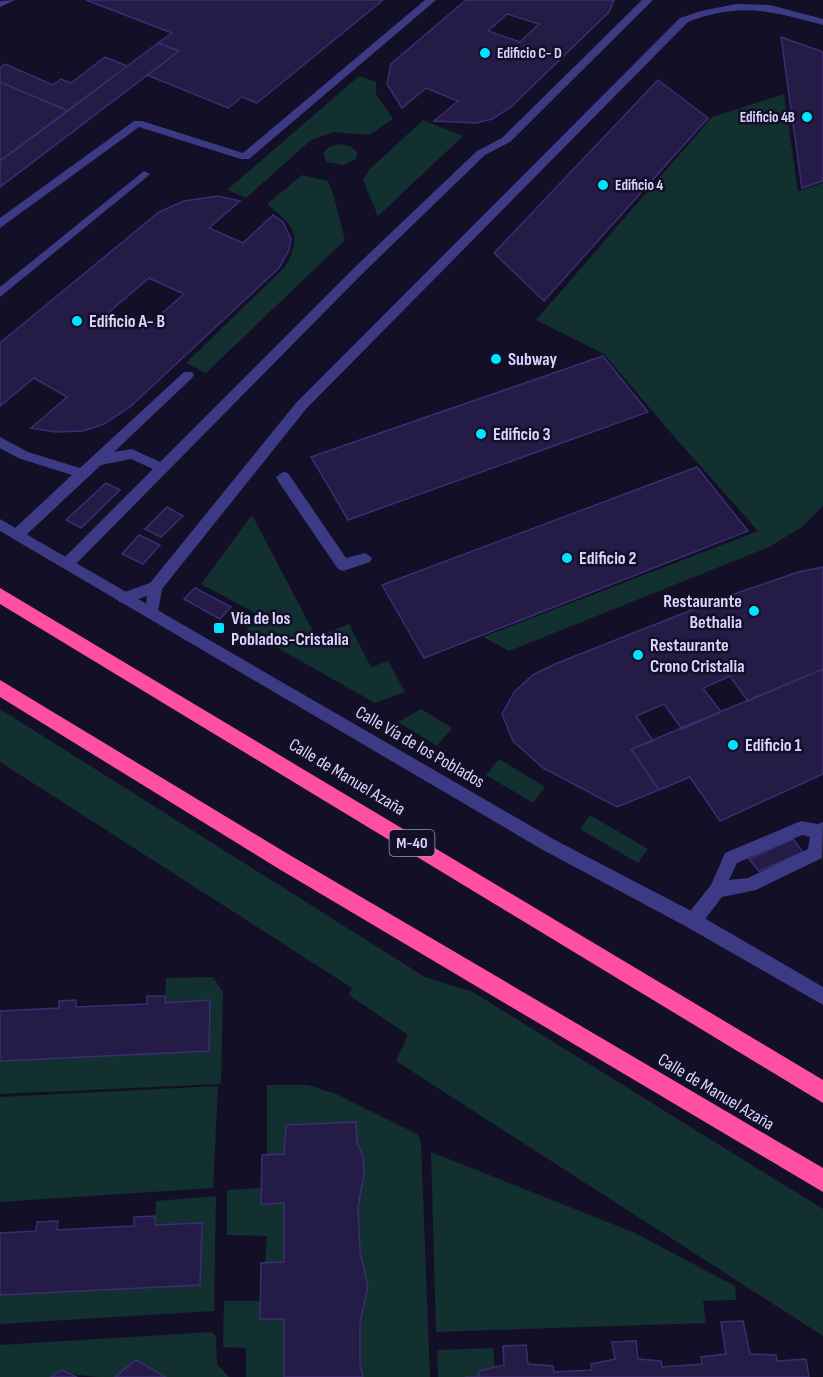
<svg xmlns="http://www.w3.org/2000/svg" width="823" height="1377" viewBox="0 0 823 1377" font-family="'Sofia Sans Condensed',sans-serif">
<style>
.green{fill:#12302f}
.building{fill:#241b47;stroke:#3b2d73;stroke-width:1.5;fill-rule:evenodd}
.lines{fill:none;stroke-linecap:round;stroke-linejoin:round}
.service{fill:#3d3a85;fill-rule:evenodd}
.pedestrian{fill:#3d3a85;fill-rule:evenodd}
.minor{fill:#3d3a85;fill-rule:evenodd}
.motorway{fill:#ff4fa3;fill-rule:evenodd}
.poi-dot{fill:#00e5ff;stroke:#130f26;stroke-width:2}
.labels{text-anchor:middle;dominant-baseline:central;stroke-width:5;stroke-linejoin:round;paint-order:stroke}
.far-poi-label{font-size:15px;font-weight:bold;fill:#d9d4ff;stroke:#130f26;text-anchor:start}
.shield{fill:#130f26;stroke:#9e99be;stroke-width:1.5}
.shield-label{font-size:16px;font-weight:bold;fill:#d9d4ff}
.poi-label{font-size:18px;font-weight:bold;fill:#d9d4ff;stroke:#130f26;text-anchor:start}
.street-label{font-size:18px;fill:#d9d4ff;stroke:#130f26}
</style>
<rect width="100%" height="100%" fill="#130f26"/>
<!-- green -->
<path class="green" d="M359,76L376,82V94L393,119L369,135L334,132L311,140L246,198L227,190Z
M784,94L798,191L823,183V506L802,527L769,547L509,651L483,637L758,531L670,432L604,354L536,320L712,117Z
M423,120L463,136L378,216L363,180L370,169Z
M339,144L350,146L357,152L356,159L343,165L327,162L323,153L329,147Z
M302,175L328,181L333,193L345,240L206,373L186,363L285,267C304,233 293,226 267,204Z
M252,515L316,637L349,624L371,667L388,661L405,692L375,703L246,630L259,615L201,584Z
M0,709L425,977L473,992L823,1209V1336L396,1061L408,1035L349,995L352,988L0,762Z
M421,709L452,728L437,746L398,722Z
M499,759L545,787L533,803L486,775Z
M590,815L648,849L638,863L580,829Z
M213,977L223,992L221,1084L0,1094V1061L209,1051L210,1001L165,1003L166,978Z
M267,1085H308L336,1094L417,1134L421,1142L430,1377H363L360,1366V1323L368,1286L360,1253L358,1207L364,1174L363,1157L357,1142L356,1122L286,1125L284,1154H267Z
M218,1086L213,1188L0,1202V1097Z
M431,1152L635,1233L735,1286L736,1300L703,1301L706,1323L436,1332Z
M262,1188L261,1204L284,1203V1262L265,1263L267,1236L227,1235V1190Z
M216,1196L214,1311L0,1324V1295L200,1285L202,1223L155,1225L156,1201Z
M224,1301H260V1319H284V1377H246V1348L223,1347Z
M211,1332L216,1336L217,1364L229,1377H166L136,1360L115,1377C97,1377 81,1377 64,1371L54,1377H0V1345Z
M493,1348L495,1368L479,1377H438L437,1350Z"/>
<!-- building -->
<path class="building" d="M86,0H383L257,103L242,97L228,108L147,75L179,51L158,43L172,33Z
M466,0H614L609,12L511,107L492,119L476,123L434,121L458,101L426,88L402,108L387,84L391,64ZM507,14L539,24L520,42L488,31Z
M781,37L823,52V181L802,188Z
M158,43L179,51L0,187V161Z
M105,57L127,66L68,111L0,82V68L5,64L53,85L61,79L71,83Z
M658,80L708,118L544,301L494,253Z
M0,82L68,111L0,161Z
M218,196L240,201L209,228L243,243L273,215L283,222L291,239L289,250L279,268L130,407L104,424L83,431L56,432L31,428L67,397L34,378L0,406V343L159,212L184,201ZM149,278L184,294L144,329L109,312Z
M603,356L648,412L348,520L311,457Z
M697,467L748,531L424,658L382,585Z
M106,483L120,490L81,528L66,520Z
M167,507L183,516L161,537L145,529Z
M139,535L160,545L143,564L122,554Z
M823,567V669L748,701L730,676L703,688L721,712L682,729L664,704L636,716L653,741L631,749L659,790L617,807L543,768L513,741L502,714L515,691L533,675L555,664L717,600L798,572Z
M195,588L231,607L220,619L184,599Z
M823,669V774L720,821L690,777L659,790L631,749Z
M793,839L803,852L759,871L749,859Z
M147,996H165V1003L210,1000L209,1051L0,1061V1011L59,1008V1001L76,1000V1007L147,1004Z
M356,1122L357,1142L363,1157L364,1174L358,1207L360,1253L368,1286L360,1323V1366L363,1377H284V1319H260L261,1263L284,1262V1203L261,1204L262,1155L284,1154L286,1125Z
M155,1216V1225L202,1223L200,1285L0,1295V1233L36,1231L37,1222L58,1221L57,1230L134,1226V1217Z
M743,1321L750,1354L776,1355L777,1361L806,1359L809,1377H465H479V1371L504,1365L503,1346L526,1345L528,1364L553,1366L554,1372L592,1370L591,1364L615,1359L612,1342L636,1341L638,1359L661,1361L662,1367L702,1364L701,1357L726,1354L721,1322Z
M136,1360L166,1377H115Z
M62,1370L64,1371L77,1377H51Z"/>
<g class="lines">
<!-- service -->
<path class="service" d="M15,0L0,7V1Z
M425,0H436L249,159H241L139,127L0,228V218L134,121H142L243,153Z
M642,0H653L510,142L485,155L362,274L73,567H63L61,563L63,559L153,469L131,459L101,465L23,538H13L11,534L13,530L72,475L18,458L0,448V437L28,452L80,468L184,372H192L194,375L192,378L114,452L132,449L160,462L354,268L477,151L502,138Z
M736,4L770,5L823,19V25C770,11 741,2 688,22L306,409L162,589L157,618H147L145,614L147,596L124,604L119,602L117,598L119,594L150,583L296,403L680,18L701,11Z
M144,171L150,174L148,176L0,297V287Z
M801,821L818,824L823,822L822,858L756,890L722,897L699,927L693,929L687,927L685,921L687,915L711,885L725,853ZM802,835L810,837L808,849L748,878L729,880L737,863Z"/>
<!-- pedestrian -->
<path class="pedestrian" d="M283,472L288,473L346,558L365,553L372,558L370,562L343,571L338,569L278,481L276,477Z"/>
<!-- minor -->
<path class="minor" d="M0,519L555,840L699,915L823,987V1005L687,927L543,850L0,531Z"/>
<!-- motorway -->
<path class="motorway" d="M0,588L823,1080V1103L0,604Z
M0,680L293,857L823,1168V1192L279,869L0,697Z"/>
</g>
<!-- markers -->
<g class="poi-dot">
<circle cx="485" cy="53" r="6"/>
<circle cx="807" cy="117" r="6"/>
<circle cx="603" cy="185" r="6"/>
<circle cx="77" cy="321" r="6"/>
<circle cx="496" cy="359" r="6"/>
<circle cx="481" cy="434" r="6"/>
<circle cx="567" cy="558" r="6"/>
<circle cx="754" cy="611" r="6"/>
<rect x="213" y="622" width="12" height="12" rx="3"/>
<circle cx="638" cy="655" r="6"/>
<circle cx="733" cy="745" r="6"/>
</g>
<g class="labels">
<!-- far-poi labels -->
<g class="far-poi-label">
<text x="497" y="53">Edificio C- D</text>
<text x="795" y="117" text-anchor="end">Edificio 4B</text>
<text x="615" y="185">Edificio 4</text>
</g>
<!-- shield labels -->
<rect class="shield" x="389.5" y="830" width="45" height="26" rx="4.5"/>
<g class="shield-label">
<text x="412" y="843">M-40</text>
</g>
<!-- poi labels -->
<g class="poi-label">
<text x="89" y="321">Edificio A- B</text>
<text x="508" y="359">Subway</text>
<text x="493" y="434">Edificio 3</text>
<text x="579" y="558">Edificio 2</text>
<text x="742" y="601" text-anchor="end">Restaurante<tspan x="742" dy="21">Bethalia</tspan></text>
<text x="231" y="618">Vía de los<tspan x="231" dy="21">Poblados-Cristalia</tspan></text>
<text x="650" y="645">Restaurante<tspan x="650" dy="21">Crono Cristalia</tspan></text>
<text x="745" y="745">Edificio 1</text>
</g>
<!-- street labels -->
<g class="street-label">
<text transform="translate(420 747) rotate(30)">Calle Vía de los Poblados</text>
<text transform="translate(347 777) rotate(31)">Calle de Manuel Azaña</text>
<text transform="translate(716 1092) rotate(31)">Calle de Manuel Azaña</text>
</g>
</g>
</svg>
